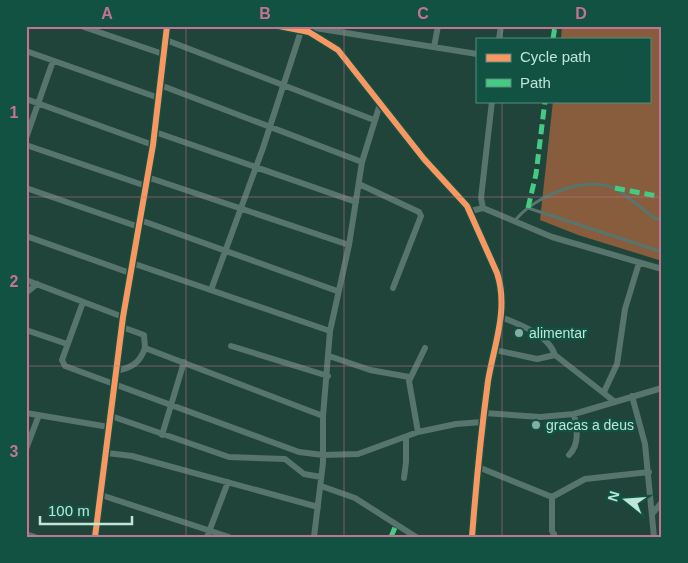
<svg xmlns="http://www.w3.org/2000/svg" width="688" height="563" viewBox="0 0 688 563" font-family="Helvetica,sans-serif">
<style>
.green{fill:#885d3d}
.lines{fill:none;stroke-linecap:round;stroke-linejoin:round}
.service{stroke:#57756d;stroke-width:3}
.minor{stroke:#57756d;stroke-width:6}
.tertiary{stroke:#57756d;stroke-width:8}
.quiet{stroke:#46c982;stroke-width:5;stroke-dasharray:10 5;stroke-linecap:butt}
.cycleway-casing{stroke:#115242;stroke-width:9}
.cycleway{stroke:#f99763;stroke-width:6}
.grid{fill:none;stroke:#c17493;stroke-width:1;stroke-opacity:0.55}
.poi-dot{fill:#87aca1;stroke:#115242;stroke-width:2}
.labels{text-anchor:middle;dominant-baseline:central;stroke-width:5;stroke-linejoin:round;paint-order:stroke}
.poi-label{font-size:14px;fill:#bfe5d8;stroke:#115242;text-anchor:start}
.neatline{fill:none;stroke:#c17493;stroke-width:2}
.grid-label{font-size:16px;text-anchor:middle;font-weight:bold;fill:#c17493}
</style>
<rect width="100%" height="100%" fill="#20433a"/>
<!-- green -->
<path class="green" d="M562,26H662V261L578,235L540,220L553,101H649V39H561Z"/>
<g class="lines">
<!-- service -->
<path class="service" d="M528,208L662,252
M514,222C532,197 585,175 614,188C622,191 645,211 654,218L662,220"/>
<!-- minor -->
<path class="minor" d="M81,26L163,54
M309,27L477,54
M499,39L501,26
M166,40L374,120
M434,47L438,26
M26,51L159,98
M160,85L362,162
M26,99L153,145
M155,132L356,202
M26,138L53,61
M26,145L146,186
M147,177L349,245
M359,184L419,212L421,216L393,288
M26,188L139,227
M483,208L481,198L492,101
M471,211L483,208L552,237L662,269
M140,220L337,291
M26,236L130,273
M132,263L330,331
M26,280L123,317
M211,290L263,148L301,31
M26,293L37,284
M83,302L62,360L65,366L299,452L323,455L358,454L418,432L456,424L483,422
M501,317C520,325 548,334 555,355L615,402
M122,327L144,335L145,348L323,416
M26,330L67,344
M231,346L328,376
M495,350L537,359L555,355
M329,356L370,370L409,377
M116,371C131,368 140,363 145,348
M604,392L617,364L625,309L639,263
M632,396L645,444L654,537
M26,413L109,427
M484,413L540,417L574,414L662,388
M111,416L229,457L285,459L304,474L321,477
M418,432L409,381L425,348
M162,435L184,362
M26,449L39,415
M107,453L132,456L318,507
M569,455C580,444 577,428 574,414
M478,467L552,497L585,479L649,472
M404,478L406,462V437
M321,486L355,498L416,537
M101,495L229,537
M552,497V531L554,534
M652,514L662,502
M26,534L35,537
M95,537L123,317L153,145L167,26
M207,537L228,482
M314,537L323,463V416L330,331L349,245L362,162L380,104"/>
<!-- tertiary -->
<path class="tertiary" d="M279,26L309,32L338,50L424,159L467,206L497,273C509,309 494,345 488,381C481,433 476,485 472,537"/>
<!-- quiet -->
<path class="quiet" d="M553,39L555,26
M615,188L662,197
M528,208L536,174L545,101
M391,537L396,525"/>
<defs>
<path id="cycleway" d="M279,26L309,32L338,50L424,159L467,206L497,273C509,309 494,345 488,381C481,433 476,485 472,537
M95,537L123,317L153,145L167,26"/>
</defs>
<!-- cycleway casing -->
<use href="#cycleway" class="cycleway-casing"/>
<!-- cycleway -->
<use href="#cycleway" class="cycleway"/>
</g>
<!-- grid -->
<path class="grid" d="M186,26V537M344,26V537M502,26V39M502,101V537M26,197H662M26,366H662"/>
<!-- markers -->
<g class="poi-dot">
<circle cx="519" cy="333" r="5"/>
<circle cx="536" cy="425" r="5"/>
</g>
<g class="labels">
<!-- poi labels -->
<g class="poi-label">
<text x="529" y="333">alimentar</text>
<text x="546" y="425">gracas a deus</text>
</g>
</g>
<!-- border -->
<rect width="688" height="563" fill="none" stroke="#115242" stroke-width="55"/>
<!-- legend -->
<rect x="476" y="38" width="175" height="65" fill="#115242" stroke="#578d7e"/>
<rect x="486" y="54" width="25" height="8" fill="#f99763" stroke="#578d7e"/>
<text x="520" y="62" font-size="15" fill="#bfe5d8">Cycle path</text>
<rect x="486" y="79" width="25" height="8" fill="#46c982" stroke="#578d7e"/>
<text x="520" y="88" font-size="15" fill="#bfe5d8">Path</text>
<!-- north arrow -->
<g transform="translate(626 500) rotate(287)" stroke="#115242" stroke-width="4" paint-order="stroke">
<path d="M0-4L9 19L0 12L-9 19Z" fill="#bfe5d8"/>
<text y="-8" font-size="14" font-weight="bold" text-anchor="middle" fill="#bfe5d8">N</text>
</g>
<!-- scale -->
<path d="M40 516v8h92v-8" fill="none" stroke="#bfe5d8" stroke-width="2.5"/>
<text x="48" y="516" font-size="15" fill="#bfe5d8" stroke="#115242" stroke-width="4" paint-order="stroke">100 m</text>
<rect x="28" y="28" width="632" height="508" class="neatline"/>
<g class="grid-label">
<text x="107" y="19">A</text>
<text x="265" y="19">B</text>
<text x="423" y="19">C</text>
<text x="581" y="19">D</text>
<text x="14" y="118">1</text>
<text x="14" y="287">2</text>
<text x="14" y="457">3</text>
</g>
</svg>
